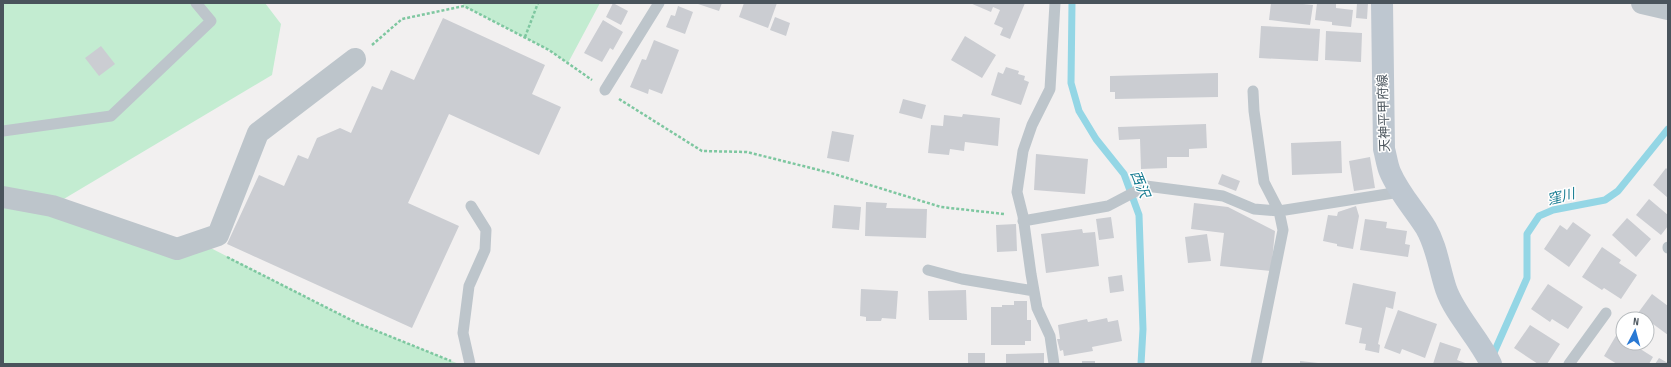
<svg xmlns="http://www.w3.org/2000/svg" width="1671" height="367" viewBox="0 0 1671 367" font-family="'Sofia Sans Condensed','Noto Sans JP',sans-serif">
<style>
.green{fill:#c3ecd1}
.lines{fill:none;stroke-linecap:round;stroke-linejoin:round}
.stream{stroke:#94d6e5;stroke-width:7}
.building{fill:#cbcdd2}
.path{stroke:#7ec7a0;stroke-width:2.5;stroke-dasharray:3 2;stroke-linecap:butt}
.lane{stroke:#bdc5cb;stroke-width:11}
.street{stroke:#bdc5cb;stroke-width:22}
.secondary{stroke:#bec7d0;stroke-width:22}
.labels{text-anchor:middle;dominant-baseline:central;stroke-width:3;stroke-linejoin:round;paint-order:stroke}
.street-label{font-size:13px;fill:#4a545c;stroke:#fff}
.water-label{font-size:14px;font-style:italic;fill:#187c92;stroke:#fff}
</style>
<rect width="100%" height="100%" fill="#f2f0f0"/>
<!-- green -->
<path class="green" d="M3,3H265L281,24L272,75L52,206L177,249L199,242L357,323L459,364H3Z
M463,3H600L568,63L549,50L464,6Z"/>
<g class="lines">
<!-- stream -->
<path class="stream" d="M1072,3L1071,83L1079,111L1096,139L1124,174L1139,215L1143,329L1141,364
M1492,357L1527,278V234L1539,216L1553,210L1605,200L1618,191L1668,129"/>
</g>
<!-- building -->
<path class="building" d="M613,3L628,11L621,25L606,17Z
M695,3H722L719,11Z
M744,3H777L768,28L739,17Z
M970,3H1025L1010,39L1000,35L1003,28L994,24L1000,10L993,7L991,12Z
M1271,3H1293L1313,5L1310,25L1269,20Z
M1317,3L1336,4V8L1353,10L1351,27L1332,25V22L1315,20Z
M1357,3H1368L1367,19L1356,18Z
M678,6L693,12L685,34L666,27L671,15L675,16Z
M775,17L790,23L786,36L770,30Z
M443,18L545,65L532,94L561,107L539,155L449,114L408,203L459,226L412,328L227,244L259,175L284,186L298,155L308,159L317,138L340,128L351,133L372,86L382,90L391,70L414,80Z
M603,20L623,32L613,50L610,48L602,62L584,53Z
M1261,26L1320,29L1318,61L1259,58Z
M1326,31L1362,33L1361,62L1325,60Z
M965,36L996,55L982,78L951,60Z
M654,40L679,50L662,94L649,89L648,94L630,87L642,59L646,60Z
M101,46L115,64L99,76L85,58Z
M1006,67L1019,71L1018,74L1025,76L1024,80L1029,82L1021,105L991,95L998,72L1003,74Z
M1218,73V97L1115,99V92H1110V76Z
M903,99L926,105L922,119L899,113Z
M963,114L1000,118L998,146L965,142L964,151L950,149L949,155L928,153L931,125L943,126L944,115L962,117Z
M1206,124L1207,148L1189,149V157H1167V168L1141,169L1140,139L1119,140L1118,127Z
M832,131L854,135L849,162L827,158Z
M1341,141L1342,173L1292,175L1291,143Z
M1036,154L1088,159L1085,194L1034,190Z
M1370,157L1375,188L1354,191L1349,161Z
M1666,168L1668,170V198L1653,185Z
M1222,174L1240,181L1236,191L1218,184Z
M1649,199L1668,215V226L1661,235L1636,215Z
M866,202L887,203L886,208L927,209L926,238L865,236Z
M1194,203L1228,207L1275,231L1271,271L1220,266L1224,233L1191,229Z
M834,205L861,207L859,230L832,228Z
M1356,206L1359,216L1353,249L1337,246V244L1323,241L1328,215L1337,216L1338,212Z
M1111,217L1114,238L1099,240L1096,219Z
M1627,218L1651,239L1636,257L1612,235Z
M1365,219L1387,222L1386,228L1407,231L1405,244L1410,245L1408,257L1360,250Z
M1573,222L1591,235L1569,267L1544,249L1560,225L1567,230Z
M1016,224L1017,251L997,252L996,225Z
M1082,229L1083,233L1095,232L1099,266L1046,273L1041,234Z
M1207,234L1211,261L1188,263L1185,237Z
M1602,247L1621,260L1619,263L1637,275L1621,299L1604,288L1602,290L1582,277Z
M1122,275L1124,291L1110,293L1108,277Z
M1353,283L1396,292L1393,309L1386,307L1378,344L1380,345L1379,353L1365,350L1366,344L1359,343L1362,328L1345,324Z
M1548,284L1583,307L1568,329L1552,319L1550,322L1531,309Z
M861,289L898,291L896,319L882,318L881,321H866V317L860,316Z
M966,290L967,320H929L928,291Z
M1652,294L1668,306V335L1638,313Z
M1014,301H1027V320H1031V341H1025V345H991V307H1002V305H1014Z
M1398,310L1437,324L1425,358L1402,349L1400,354L1384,348Z
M1107,318L1108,322L1118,320L1122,341L1092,347L1093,351L1064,356L1063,350L1060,351L1057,339H1060L1058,325L1087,319L1088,322Z
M1530,325L1560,344L1547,364H1538L1514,348Z
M1617,334L1623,338V343H1631L1653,357L1649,364H1617L1604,356Z
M1440,342L1461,349L1457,360L1468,364H1433Z
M968,353H985V364H968Z
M1044,353V364H1006V354Z
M1659,358L1668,363V364H1655Z
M1082,361H1095V364H1082Z
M1300,361L1318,363V364H1300Z"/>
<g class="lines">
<!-- path -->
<path class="path" d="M525,37L538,3
M372,45L402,19L464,6L549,50L592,80
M619,99L702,151L747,152L831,173L941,207L1004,214
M227,257L357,323L451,361"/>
<!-- lane -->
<path class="lane" d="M605,90L659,3
M1253,91L1254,111L1264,182L1279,211L1283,230L1256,364
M3,131L111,116L211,21L196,3
M1023,221L1108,206L1146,186L1223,196L1254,209L1279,211L1400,192
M1668,248V247
M928,270L962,279L1034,291
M470,364L463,333L469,286L485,250L486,230L471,206
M1054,364L1050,336L1037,308L1031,274L1023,216L1017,192L1023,151L1032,125L1050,89L1055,3
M1569,364L1606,313"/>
<!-- street -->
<path class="street" d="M1642,3L1668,9
M3,197L52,206L177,249L218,235L258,133L355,59"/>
<!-- secondary -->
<path class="secondary" d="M1382,3L1384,149C1386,156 1387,165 1390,172C1399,193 1414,209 1426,228C1437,247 1439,268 1446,289C1455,315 1479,338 1491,364"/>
</g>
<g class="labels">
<!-- street labels -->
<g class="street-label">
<text transform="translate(1384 113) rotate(-92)">天神平甲府線</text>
</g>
<!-- water labels -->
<g class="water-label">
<text transform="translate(1140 184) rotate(68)">西沢</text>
<text transform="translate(1561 197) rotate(-14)">窪川</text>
</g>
</g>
<!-- border -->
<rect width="1671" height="367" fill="none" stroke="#4a545c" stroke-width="8"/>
<!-- north arrow -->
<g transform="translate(1635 331) rotate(6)"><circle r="19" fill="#ffffff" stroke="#b7bbbe"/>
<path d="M0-3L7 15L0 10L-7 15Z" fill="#2979d4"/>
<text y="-6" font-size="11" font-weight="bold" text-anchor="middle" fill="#4a545c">N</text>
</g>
</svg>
